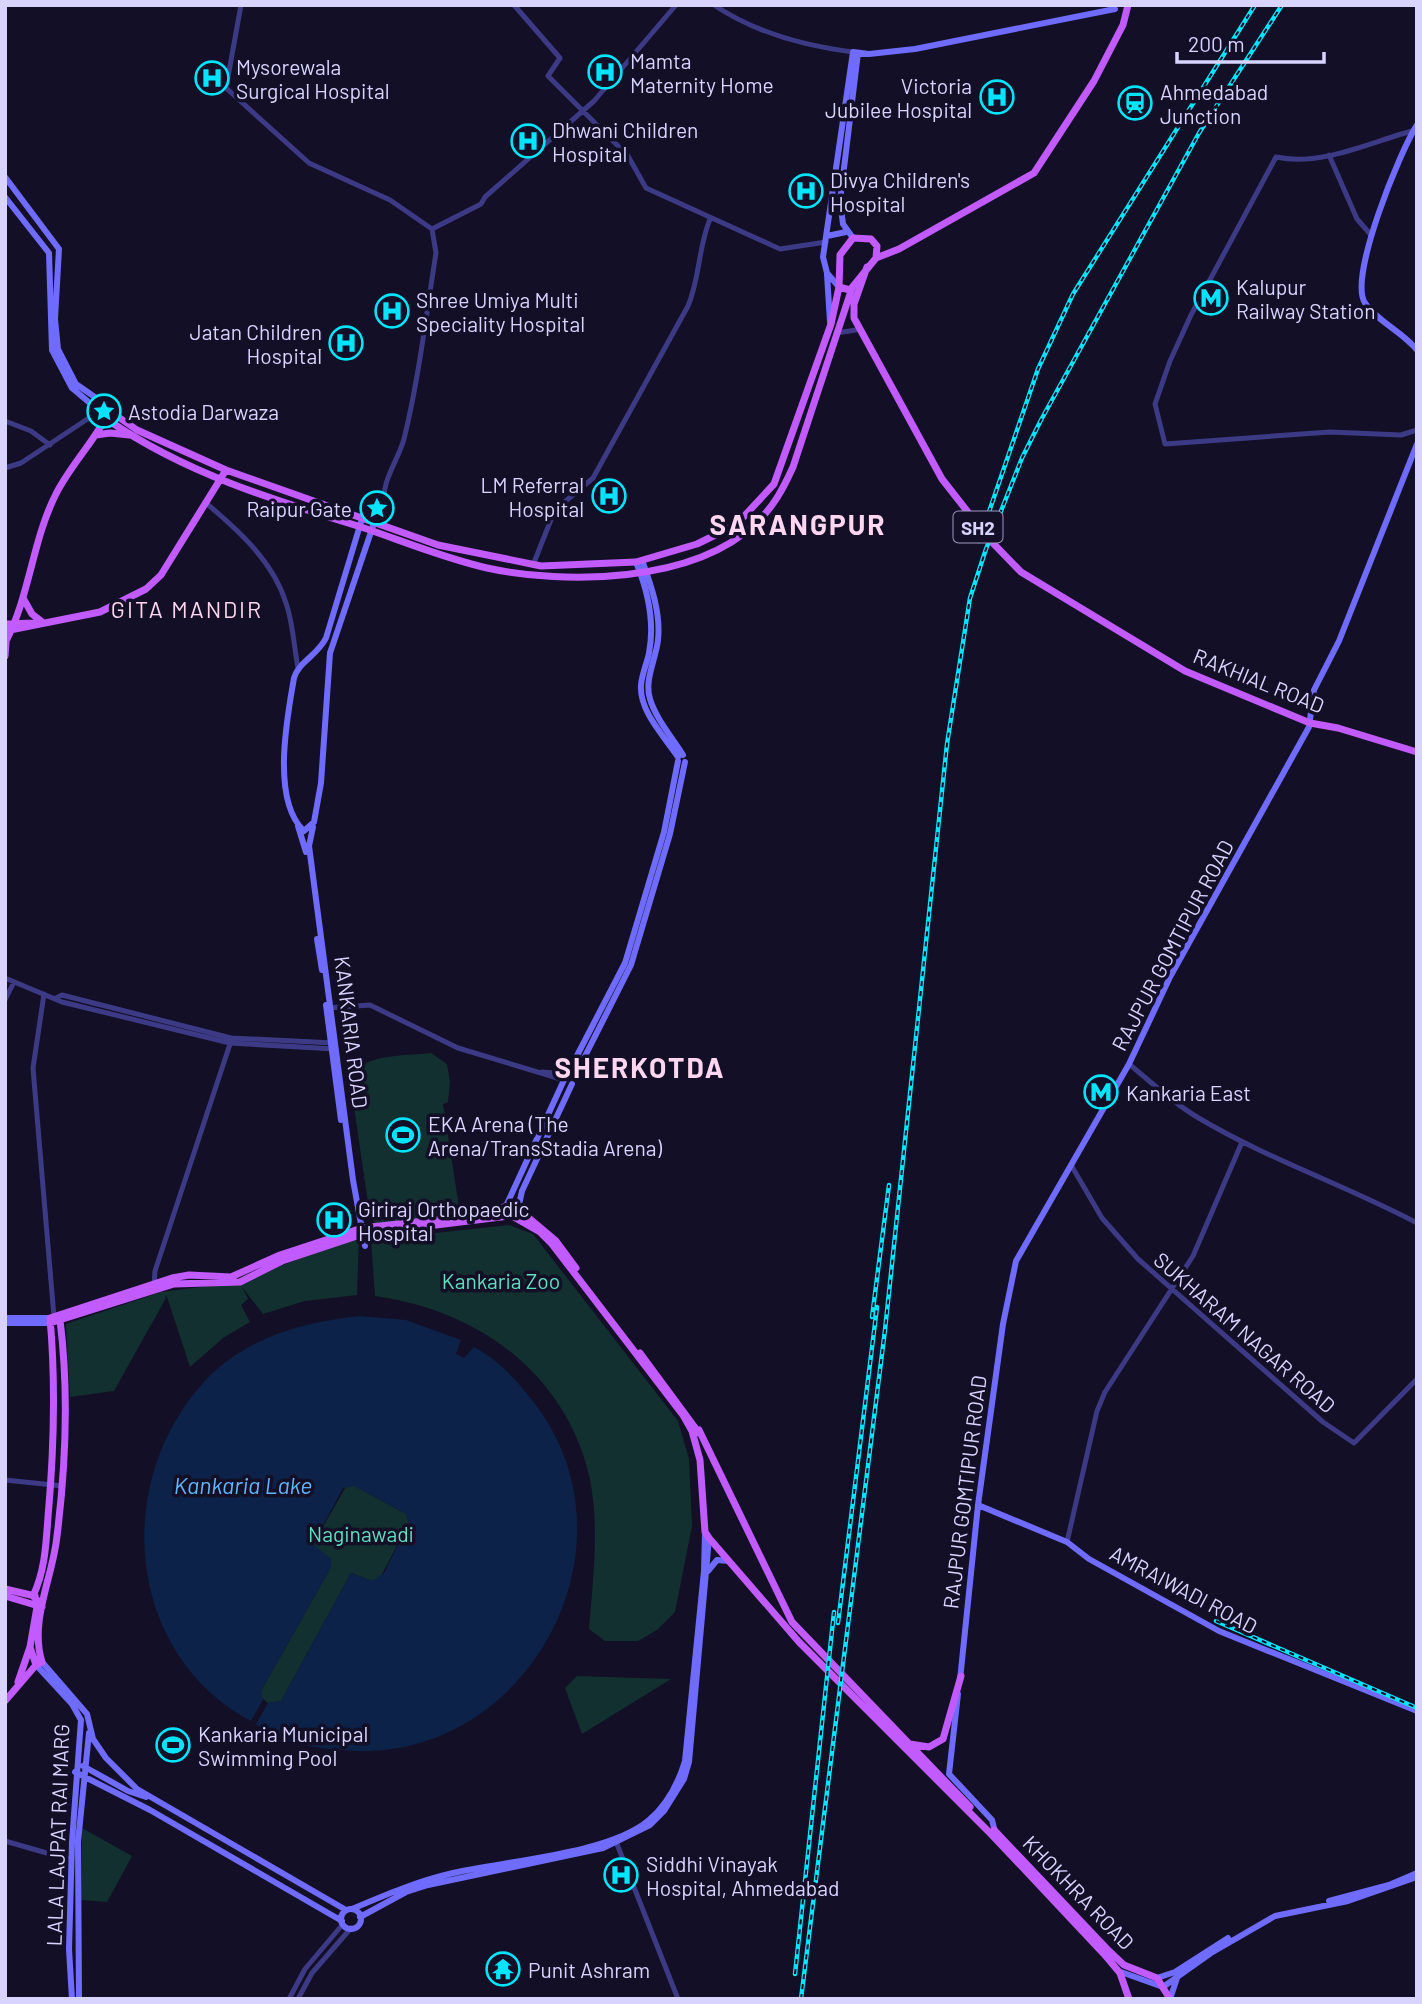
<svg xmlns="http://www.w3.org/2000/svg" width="1422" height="2004" viewBox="0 0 1422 2004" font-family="Barlow,sans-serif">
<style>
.green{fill:#12302f}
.water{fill:#0c2248}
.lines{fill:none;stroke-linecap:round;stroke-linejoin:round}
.tertiary{stroke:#3d3a85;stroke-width:5}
.secondary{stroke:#6f6bff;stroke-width:6}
.primary{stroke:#c25bff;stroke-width:7}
.rail-casing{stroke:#00e5ff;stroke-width:4.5}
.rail{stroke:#130f26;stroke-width:2;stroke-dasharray:5;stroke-linecap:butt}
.labels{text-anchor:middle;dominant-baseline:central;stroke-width:7;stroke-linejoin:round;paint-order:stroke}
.shield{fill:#130f26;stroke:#9e99be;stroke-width:2}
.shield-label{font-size:19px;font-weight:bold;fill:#d9d4ff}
.poi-label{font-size:21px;fill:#d9d4ff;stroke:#130f26;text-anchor:start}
.street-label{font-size:21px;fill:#d9d4ff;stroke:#130f26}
.park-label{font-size:21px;fill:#5fe0c0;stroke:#130f26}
.neighbourhood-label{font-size:23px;letter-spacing:2px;fill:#ffd6f0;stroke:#130f26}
.water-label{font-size:23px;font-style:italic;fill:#62b6ff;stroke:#130f26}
.district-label{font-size:28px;font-weight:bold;letter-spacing:2px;fill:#ffd6f0;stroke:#130f26}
</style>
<rect width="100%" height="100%" fill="#130f26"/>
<!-- green -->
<path class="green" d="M431,1053L447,1064L450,1082L448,1102L443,1104L460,1213L376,1224L370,1217L350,1079C360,1053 407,1056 431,1053Z
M509,1225L533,1234L678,1421L689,1459L692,1526L675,1612L657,1630L638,1641H605L589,1629C593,1580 600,1524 589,1475C564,1372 477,1310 375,1296L371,1240Z
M359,1235L357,1295L305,1301L263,1314L242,1287L248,1299L241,1305L250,1322L223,1338L190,1367L167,1297L165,1295L166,1298L114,1391L70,1397L66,1324L161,1292L240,1282Z
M347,1485L355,1486L406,1514L409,1523L380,1578L372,1581L351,1573L281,1701L268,1703L262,1698L261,1691L331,1567L313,1544Z
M577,1676L671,1679L582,1734L565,1688Z
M82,1828L132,1856L107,1902L81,1900Z"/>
<!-- water -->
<path class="water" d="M360,1316L406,1320L461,1340L456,1354L464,1358L474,1347C497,1359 516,1379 532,1400C648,1545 525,1769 341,1750C315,1748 276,1742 256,1724L268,1703L281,1701L351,1573L372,1581L384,1573L409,1523L406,1514L355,1486L343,1488L313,1544L331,1559V1567L261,1691L263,1700L251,1721C126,1654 112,1484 203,1383C243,1338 303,1322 360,1316Z"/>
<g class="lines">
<!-- tertiary -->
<path class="tertiary" d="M241,5L226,88L309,163L390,200L432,229L436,253C426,315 419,378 404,439C398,461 380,483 385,504L375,522
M514,5L560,58L548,76L628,156L646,188L780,249L826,242
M714,5C754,32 805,46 853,52
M1416,130C1372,141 1322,167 1276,157L1191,315L1170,361L1155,404L1165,444L1330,432L1401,435L1417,430
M1329,155L1357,219L1371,235
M432,229L481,204L485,197L594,101L676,5
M836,333L856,330
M5,421L31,431L50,445
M5,468L21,463L95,414
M206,503C238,530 273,561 286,603C293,623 294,647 298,668
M362,516L369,500L382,494
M533,565L552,517L561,505L593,478L688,306C700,278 698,248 710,219
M5,978L62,1002L230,1043L335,1049
M44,994L33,1068L54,1317
M56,998L62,995L231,1038L334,1043
M5,1000L14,982
M327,1008L370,1005L458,1048L564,1080
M1129,1064C1151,1082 1173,1103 1197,1117C1267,1159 1345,1185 1417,1223
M542,1072L566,1074
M1071,1165L1102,1218L1138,1259L1323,1422L1354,1443L1417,1379
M154,1285L155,1271L231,1041
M5,1480L63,1486
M1067,1542L1097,1411L1105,1392L1193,1256L1242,1142
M615,1839L678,1999
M5,1841L71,1860
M289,1999L305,1969L343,1924
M298,1999L312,1973L351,1928"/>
<!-- secondary -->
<path class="secondary" d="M1417,125C1400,151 1348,278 1365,303C1378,322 1403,332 1417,350
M5,177L59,249L55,319L58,349L76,384L102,402
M5,197L49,253L52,350L72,388L91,404L94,412
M827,236L846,232
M853,238L843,224L840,201L858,53
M827,274L830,322
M839,287L827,273L823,257L853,52L869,54L915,49L1115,9
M361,522L326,638C317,656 299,661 294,678C287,718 271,800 304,831L314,822L321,783L330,653L373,526
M642,560C651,585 661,613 658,640C656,659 644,680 650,699C656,719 672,737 683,755
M636,562C648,591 655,622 649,653C647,663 642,674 641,685C639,711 664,736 678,757
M298,826L306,852
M313,827L309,846L353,1180L365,1246
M317,939L322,970
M326,1005L341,1120
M568,1073L625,963L664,832L678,761
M575,1076L631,965L670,834L685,762
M506,1206L564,1080
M518,1209L522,1191L572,1084
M5,1318H50
M5,1323H50
M978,1505L1067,1542L1089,1559L1219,1631L1417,1711
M708,1571L717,1560L729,1561
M42,1662L87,1714L93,1739L106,1758L137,1789L346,1910
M36,1665L72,1704L81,1720L72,1842L69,1949L72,1999
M960,1680L978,1505L1003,1324L1016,1261L1129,1064L1170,977L1309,727L1314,690L1339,641L1417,444
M958,1694L949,1774L992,1820L995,1832
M83,1766L128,1791L146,1797
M75,1772L150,1810L342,1921
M1329,1901L1389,1885L1417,1873
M352,1909C385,1895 418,1881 453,1873C505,1861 610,1854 649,1820C667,1805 678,1784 685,1761L704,1571L705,1532
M341 1919a10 10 0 1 1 20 0a10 10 0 1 1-20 0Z
M360,1917L406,1892L428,1885L603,1848L650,1825L664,1811L684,1779L689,1762L709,1538
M1121,1972L1163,1987L1211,1953L1275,1916L1348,1901L1417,1877
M1157,1978L1175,1972L1228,1938
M79,1999L78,1842L89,1733
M1170,1999L1177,1978"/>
<!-- primary -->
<path class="primary" d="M876,258L899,249L1034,173L1094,81L1123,25L1128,5
M867,267L854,304V318L942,479L989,539L1021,572L1185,671L1310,723L1338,728L1417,752
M94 412a10 10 0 1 1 20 0a10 10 0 1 1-20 0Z
M114,414L137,430L226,470L438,545L541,566L636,562L697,544L736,525L774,484L831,324L839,287L840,255L853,238L871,239L877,246L876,258L850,290L839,287
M108,420C185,473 273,500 361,527C403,541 443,558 487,568C565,585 693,583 755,524C773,508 783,489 793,467L852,288
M96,435L110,433L129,435
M23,598L32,614L41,621
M5,624L35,623
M5,631L100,612L146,589L161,575L226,470
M5,643C30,596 32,541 56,494C69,468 90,446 104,421
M5,656L6,643
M505 1210a6 6 0 1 1 12 0a6 6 0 1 1-12 0Z
M518,1209L556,1241L576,1268
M512,1216L540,1232L552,1244L683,1415L692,1431L700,1460L705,1532L709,1538L799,1642L992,1835L1104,1954L1120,1973L1129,1999
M50,1323L174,1284L240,1282L282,1261L363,1234L509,1216
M640,1353L699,1433
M699,1430L792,1622L970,1807
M5,1589L35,1596
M5,1596L42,1607
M36,1665L30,1647L38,1601L33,1596C45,1571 46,1544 48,1517C54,1450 56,1385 50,1318L172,1278L189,1275L231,1277L280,1255L362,1228L488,1214L506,1206
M18,1682L30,1647
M5,1701L36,1665L42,1662C29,1621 53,1577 57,1536C66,1464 69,1392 60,1320
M910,1744L929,1747L943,1739L961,1676
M994,1830L1107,1949L1124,1965L1157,1978L1170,1999"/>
<defs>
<path id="rail" d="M979,541L1038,369L1073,294L1255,5
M872,1317L889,1185
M1216,1621L1417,1708
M838,1623L877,1307
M795,1974L834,1612
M801,1999L885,1330L947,744L970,598L986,549L1022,458L1041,420L1199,133L1282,5"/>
</defs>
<!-- rail casing -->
<use href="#rail" class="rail-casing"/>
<!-- rail -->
<use href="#rail" class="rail"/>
</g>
<!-- icons -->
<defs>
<symbol id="hospital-ring" viewBox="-11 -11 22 22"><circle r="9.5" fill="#130f26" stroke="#00e5ff" stroke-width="1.5"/><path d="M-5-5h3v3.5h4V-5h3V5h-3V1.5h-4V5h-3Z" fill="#00e5ff"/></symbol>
<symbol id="station-ring" viewBox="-11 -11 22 22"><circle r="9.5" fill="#130f26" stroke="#00e5ff" stroke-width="1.5"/><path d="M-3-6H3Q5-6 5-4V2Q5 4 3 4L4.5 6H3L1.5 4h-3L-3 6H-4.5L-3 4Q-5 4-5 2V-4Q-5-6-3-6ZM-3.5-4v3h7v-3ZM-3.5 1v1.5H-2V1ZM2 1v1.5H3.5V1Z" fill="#00e5ff"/></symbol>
<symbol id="metro-ring" viewBox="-11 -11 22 22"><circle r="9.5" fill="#130f26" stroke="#00e5ff" stroke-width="1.5"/><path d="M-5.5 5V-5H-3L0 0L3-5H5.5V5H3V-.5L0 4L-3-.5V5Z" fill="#00e5ff"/></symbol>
<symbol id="sight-ring" viewBox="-11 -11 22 22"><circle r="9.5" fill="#130f26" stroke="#00e5ff" stroke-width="1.5"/><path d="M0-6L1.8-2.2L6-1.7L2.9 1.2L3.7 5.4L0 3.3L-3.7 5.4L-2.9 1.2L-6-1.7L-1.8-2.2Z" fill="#00e5ff"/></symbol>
<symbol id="stadium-ring" viewBox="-11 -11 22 22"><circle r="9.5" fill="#130f26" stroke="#00e5ff" stroke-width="1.5"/><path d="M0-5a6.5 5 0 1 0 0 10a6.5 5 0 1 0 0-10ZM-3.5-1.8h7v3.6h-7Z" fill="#00e5ff"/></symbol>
<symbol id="temple-ring" viewBox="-11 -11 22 22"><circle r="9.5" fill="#130f26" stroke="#00e5ff" stroke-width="1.5"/><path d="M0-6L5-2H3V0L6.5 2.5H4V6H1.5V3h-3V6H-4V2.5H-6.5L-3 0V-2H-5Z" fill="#00e5ff"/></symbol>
</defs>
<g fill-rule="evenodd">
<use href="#hospital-ring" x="586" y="53" width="38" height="38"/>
<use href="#hospital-ring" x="193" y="59" width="38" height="38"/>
<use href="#hospital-ring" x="978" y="78" width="38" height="38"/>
<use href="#station-ring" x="1116" y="84" width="38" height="38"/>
<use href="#hospital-ring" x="509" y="122" width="38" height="38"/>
<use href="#hospital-ring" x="787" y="172" width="38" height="38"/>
<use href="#metro-ring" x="1192" y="279" width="38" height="38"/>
<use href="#hospital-ring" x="373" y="292" width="38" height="38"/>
<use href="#hospital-ring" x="327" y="324" width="38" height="38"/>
<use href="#sight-ring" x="85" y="392" width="38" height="38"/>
<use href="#hospital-ring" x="590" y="477" width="38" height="38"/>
<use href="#sight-ring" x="358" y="489" width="38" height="38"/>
<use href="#metro-ring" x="1082" y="1073" width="38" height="38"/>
<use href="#stadium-ring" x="384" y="1116" width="38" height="38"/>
<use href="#hospital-ring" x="315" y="1201" width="38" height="38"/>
<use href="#stadium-ring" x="154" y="1726" width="38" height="38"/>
<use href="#hospital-ring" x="602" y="1856" width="38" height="38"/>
<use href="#temple-ring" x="484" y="1950" width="38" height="38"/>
</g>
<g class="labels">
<!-- shield labels -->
<rect class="shield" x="953.5" y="511.5" width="49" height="31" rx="5"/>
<g class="shield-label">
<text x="978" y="527">SH2</text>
</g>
<!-- poi labels -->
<g class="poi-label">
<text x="630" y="60">Mamta<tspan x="630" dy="24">Maternity Home</tspan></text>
<text x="236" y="66">Mysorewala<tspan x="236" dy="24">Surgical Hospital</tspan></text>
<text x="972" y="85" text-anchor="end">Victoria<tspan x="972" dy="24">Jubilee Hospital</tspan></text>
<text x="1160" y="91">Ahmedabad<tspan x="1160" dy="24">Junction</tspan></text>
<text x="552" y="129">Dhwani Children<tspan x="552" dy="24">Hospital</tspan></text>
<text x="830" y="179">Divya Children's<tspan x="830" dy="24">Hospital</tspan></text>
<text x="1236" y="286">Kalupur<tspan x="1236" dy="24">Railway Station</tspan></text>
<text x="416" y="299">Shree Umiya Multi<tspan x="416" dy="24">Speciality Hospital</tspan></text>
<text x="322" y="331" text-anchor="end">Jatan Children<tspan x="322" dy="24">Hospital</tspan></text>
<text x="128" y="411">Astodia Darwaza</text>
<text x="584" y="484" text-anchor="end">LM Referral<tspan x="584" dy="24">Hospital</tspan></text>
<text x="352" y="508" text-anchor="end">Raipur Gate</text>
<text x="1126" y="1092">Kankaria East</text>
<text x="428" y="1123">EKA Arena (The<tspan x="428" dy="24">Arena/TransStadia Arena)</tspan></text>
<text x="358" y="1208">Giriraj Orthopaedic<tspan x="358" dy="24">Hospital</tspan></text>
<text x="198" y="1733">Kankaria Municipal<tspan x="198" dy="24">Swimming Pool</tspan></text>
<text x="646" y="1863">Siddhi Vinayak<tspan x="646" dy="24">Hospital, Ahmedabad</tspan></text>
<text x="528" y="1969">Punit Ashram</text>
</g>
<!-- street labels -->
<g class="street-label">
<text transform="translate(1259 680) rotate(22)">RAKHIAL ROAD</text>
<text transform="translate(1172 945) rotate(-62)">RAJPUR GOMTIPUR ROAD</text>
<text transform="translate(352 1032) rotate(83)">KANKARIA ROAD</text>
<text transform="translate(1245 1332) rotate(41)">SUKHARAM NAGAR ROAD</text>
<text transform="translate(964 1492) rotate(-83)">RAJPUR GOMTIPUR ROAD</text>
<text transform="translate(1184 1589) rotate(28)">AMRAIWADI ROAD</text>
<text transform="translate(57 1835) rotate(-88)">LALA LAJPAT RAI MARG</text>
<text transform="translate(1079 1892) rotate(46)">KHOKHRA ROAD</text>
</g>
<!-- park labels -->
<g class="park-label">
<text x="501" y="1280">Kankaria Zoo</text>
<text x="361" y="1533">Naginawadi</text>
</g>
<!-- neighbourhood labels -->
<g class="neighbourhood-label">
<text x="187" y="609">GITA MANDIR</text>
</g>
<!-- water labels -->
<g class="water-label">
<text x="243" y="1485">Kankaria Lake</text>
</g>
<!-- district labels -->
<g class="district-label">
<text x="798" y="524">SARANGPUR</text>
<text x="640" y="1067">SHERKOTDA</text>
</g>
</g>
<!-- border -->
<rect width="1422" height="2004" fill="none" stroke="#d9d4ff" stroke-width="14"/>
<!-- scale -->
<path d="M1177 52v10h147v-10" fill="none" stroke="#d9d4ff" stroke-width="3.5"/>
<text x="1188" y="52" font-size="21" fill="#d9d4ff" stroke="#130f26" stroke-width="5" paint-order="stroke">200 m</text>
</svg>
